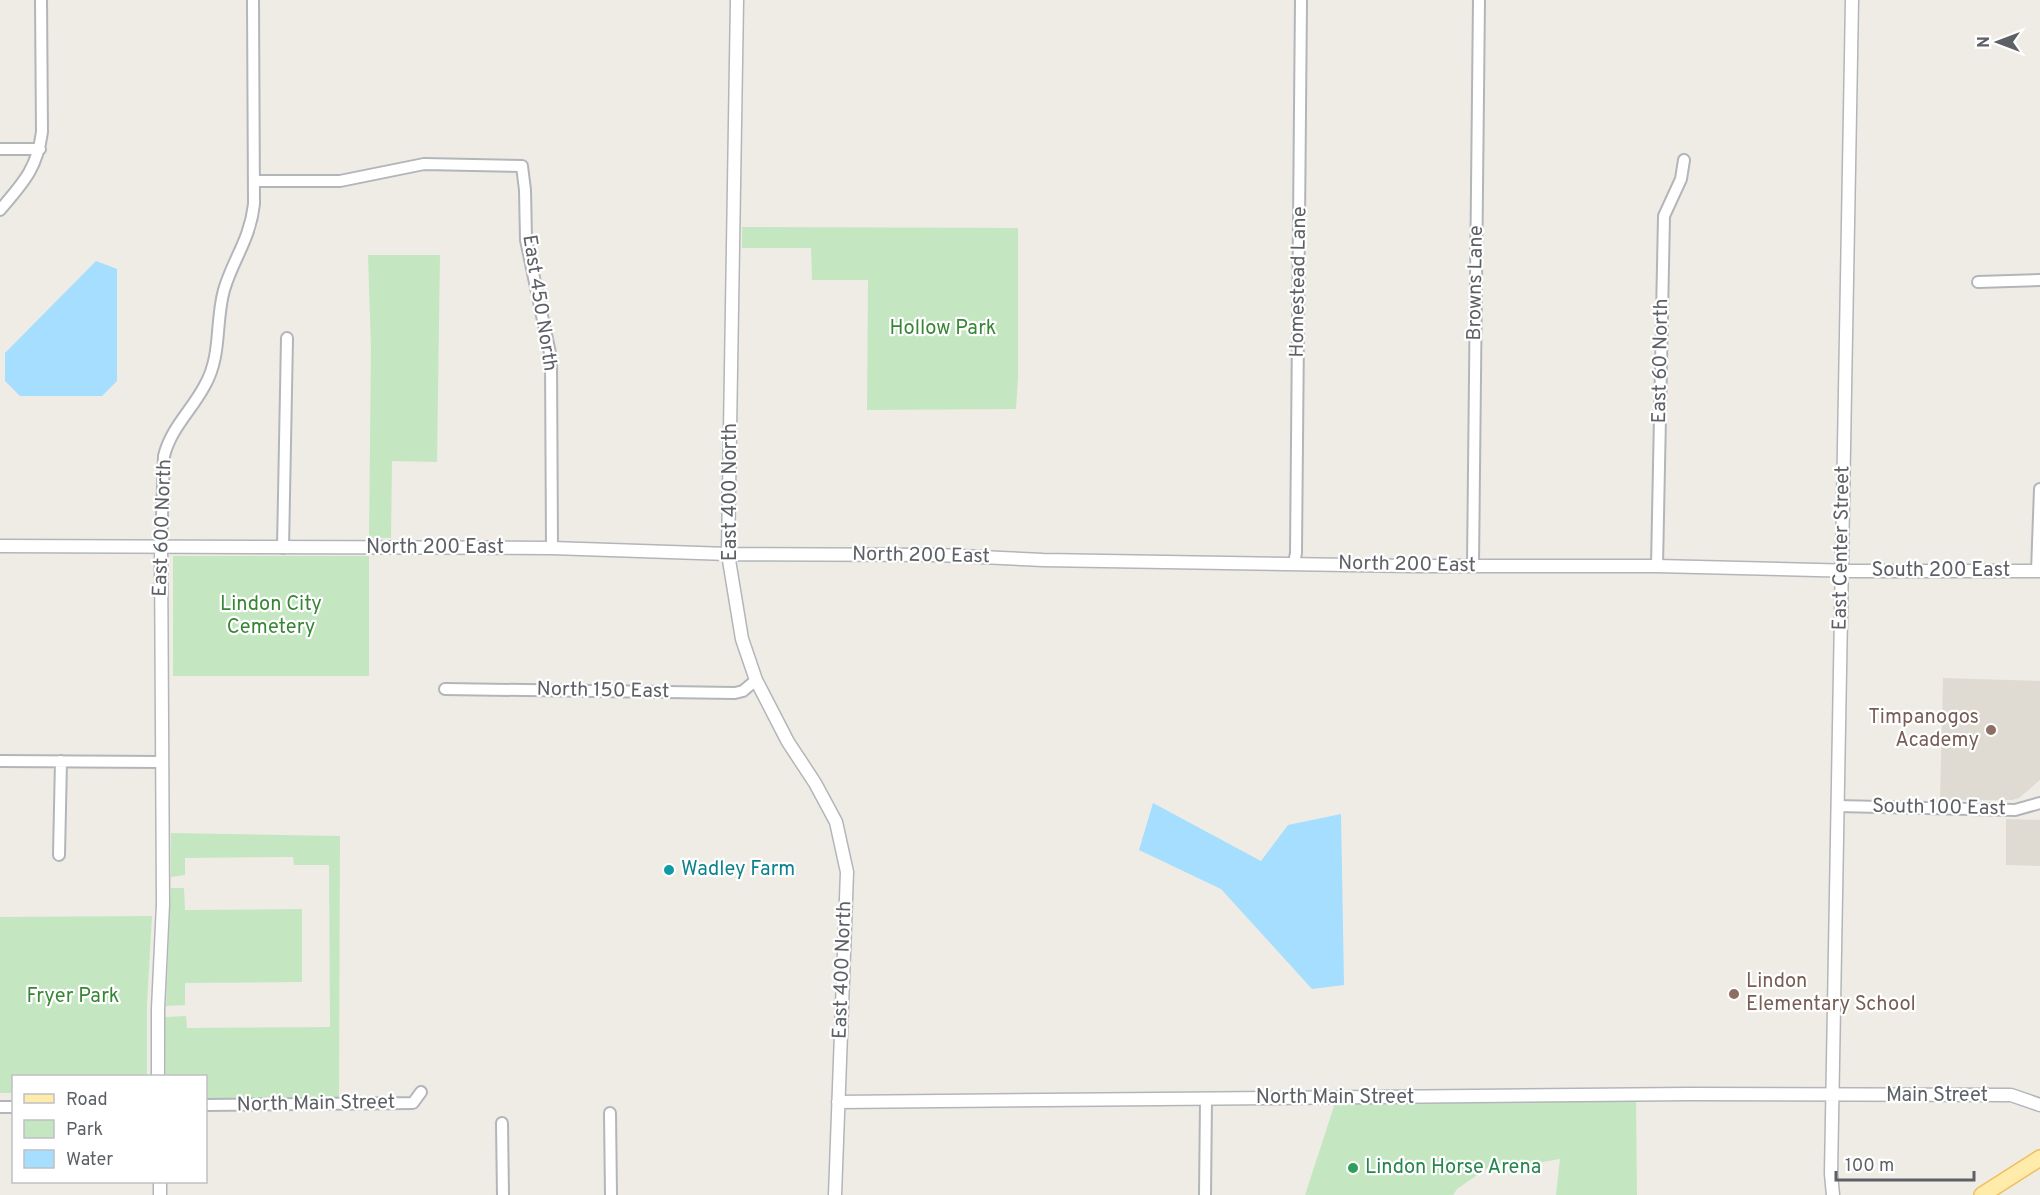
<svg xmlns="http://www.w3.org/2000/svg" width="2040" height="1195" viewBox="0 0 2040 1195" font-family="Overpass,sans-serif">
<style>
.education{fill:#dfdbd3}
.green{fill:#c4e7c2}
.water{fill:#a5deff}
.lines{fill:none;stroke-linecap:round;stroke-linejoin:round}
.minor-casing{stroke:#b2b6ba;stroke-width:14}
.tertiary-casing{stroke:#b2b6ba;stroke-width:15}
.primary-casing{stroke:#f2bd5c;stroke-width:18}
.minor{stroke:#fff;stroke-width:10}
.tertiary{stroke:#fff;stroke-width:12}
.primary{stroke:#ffebaa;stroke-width:15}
.education-dot{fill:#8d6e63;stroke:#fff;stroke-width:2}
.culture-dot{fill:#0f9aa8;stroke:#fff;stroke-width:2}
.leisure-dot{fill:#2e9e5b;stroke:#fff;stroke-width:2}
.labels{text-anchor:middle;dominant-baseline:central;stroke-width:4.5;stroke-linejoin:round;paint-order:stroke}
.street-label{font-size:20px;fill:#5d6166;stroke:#fff}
.park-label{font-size:20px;fill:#378535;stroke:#fff}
.education-label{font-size:20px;fill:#785e54;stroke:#fff;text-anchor:end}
.culture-label{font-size:20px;fill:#0d838f;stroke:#fff;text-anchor:start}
.leisure-label{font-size:20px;fill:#27864d;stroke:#fff;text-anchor:start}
</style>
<rect width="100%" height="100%" fill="#efece5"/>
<!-- education -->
<path class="education" d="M1943,678L2040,681V780L2019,798L2012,800H1940Z
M2006,819L2040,820V866L2006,865Z"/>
<!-- green -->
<path class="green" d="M742,227L1018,228V378L1016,409L867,410L868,280H812L811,248H742Z
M368,255H440L437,462L392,461L391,538H369L371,348Z
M173,556H369V676H173Z
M171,833L340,836L339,1099L206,1101V1076H166L165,1017L186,1016L187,1028L330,1027L329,865H294L293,857L185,858V875L171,877Z
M171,888H184L185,910L302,909V982L185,983V1005L166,1006Z
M152,916L147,1004V1076H14L13,1093H0V917Z
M1636,1095L1637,1195H1556L1560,1159L1531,1164L1490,1166L1457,1189L1453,1195H1305L1337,1097Z"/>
<!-- water -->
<path class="water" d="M96,261L117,269V381L102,396H20L5,381V353Z
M1153,803L1261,861L1288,825L1341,814L1344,985L1312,989L1221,889L1139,850Z"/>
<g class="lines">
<defs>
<path id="minor" d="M0,149H40
M254,181H340L424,164L522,166L525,190L526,240L551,358L552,548
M0,210C23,183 37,169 42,132L41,0
M1978,282L2040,280
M161,547L164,456C171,428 192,410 205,385C222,355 215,322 224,290C233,259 250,240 254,204L253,0
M283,548L287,338
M1294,563L1296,553L1301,0
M1473,565L1479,0
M1657,566L1664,216L1681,179L1684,160
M2037,571L2040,489
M445,689L735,693L743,691L756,680
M0,761L161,762
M1837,806L2015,810L2040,803
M59,855L61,761
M206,1105L413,1103L421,1092
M0,1107H14
M610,1113L611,1195
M502,1123L503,1195
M1205,1195L1206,1099"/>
<path id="tertiary" d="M737,0L728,554L742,639L756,680L788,742L815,783L836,822L847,872L835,1195
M0,546L552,548L728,554L938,555L1043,560L1411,566H1657L1855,571H2040
M158,1076V1009L163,904L161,547
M838,1102L1689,1094L2011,1095L2040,1105
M160,1182V1195
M1833,1195L1831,1174L1852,0"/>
<path id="primary" d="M1982,1195L2040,1158"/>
</defs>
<!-- minor casing -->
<use href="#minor" class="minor-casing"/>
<!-- tertiary casing -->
<use href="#tertiary" class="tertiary-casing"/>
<!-- primary casing -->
<use href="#primary" class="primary-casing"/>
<!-- minor -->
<use href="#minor" class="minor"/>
<!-- tertiary -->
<use href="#tertiary" class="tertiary"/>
<!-- primary -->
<use href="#primary" class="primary"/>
</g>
<!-- markers -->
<g class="education-dot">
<circle cx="1991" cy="730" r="6"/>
<circle cx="1734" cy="994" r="6"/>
</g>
<circle class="culture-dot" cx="669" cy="870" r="6"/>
<circle class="leisure-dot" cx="1353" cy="1168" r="6"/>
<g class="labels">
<!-- street labels -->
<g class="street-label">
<text transform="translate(1299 282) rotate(-89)">Homestead Lane</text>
<text transform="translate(1476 283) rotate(-89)">Browns Lane</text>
<text transform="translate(539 303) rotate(81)">East 450 North</text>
<text transform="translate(1661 361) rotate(-89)">East 60 North</text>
<text transform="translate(731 492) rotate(-90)">East 400 North</text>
<text transform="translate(163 528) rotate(-88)">East 600 North</text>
<text x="435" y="548">North 200 East</text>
<text transform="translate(1842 548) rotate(-89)">East Center Street</text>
<text transform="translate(921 556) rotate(1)">North 200 East</text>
<text transform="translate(1407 565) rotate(1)">North 200 East</text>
<text x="1941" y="571">South 200 East</text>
<text transform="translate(603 691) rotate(1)">North 150 East</text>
<text transform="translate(1939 808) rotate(1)">South 100 East</text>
<text transform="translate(843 970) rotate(-88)">East 400 North</text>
<text x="1937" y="1096">Main Street</text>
<text x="1335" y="1098">North Main Street</text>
<text transform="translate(316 1104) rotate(-1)">North Main Street</text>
</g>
<!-- park labels -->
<g class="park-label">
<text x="943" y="329">Hollow Park</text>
<text x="271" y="605">Lindon City<tspan x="271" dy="23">Cemetery</tspan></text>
<text x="73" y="997">Fryer Park</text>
</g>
<!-- education labels -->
<g class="education-label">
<text x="1979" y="718">Timpanogos<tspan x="1979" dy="23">Academy</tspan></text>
<text x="1746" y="982" text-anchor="start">Lindon<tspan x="1746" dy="23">Elementary School</tspan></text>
</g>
<!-- culture labels -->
<g class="culture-label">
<text x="681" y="870">Wadley Farm</text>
</g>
<!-- leisure labels -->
<g class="leisure-label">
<text x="1365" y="1168">Lindon Horse Arena</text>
</g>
</g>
<!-- legend -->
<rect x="12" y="1075" width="195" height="108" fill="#ffffff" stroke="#bec0c2" stroke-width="1.5"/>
<rect x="24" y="1094" width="30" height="9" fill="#ffebaa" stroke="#bec0c2" stroke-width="1.5"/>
<text x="66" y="1105" font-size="18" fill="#5d6166">Road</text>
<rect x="24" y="1120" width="30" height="18" fill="#c4e7c2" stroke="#bec0c2" stroke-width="1.5"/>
<text x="66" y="1135" font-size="18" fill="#5d6166">Park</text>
<rect x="24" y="1150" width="30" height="18" fill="#a5deff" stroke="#bec0c2" stroke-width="1.5"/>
<text x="66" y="1165" font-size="18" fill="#5d6166">Water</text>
<!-- north arrow -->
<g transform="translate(1998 42) rotate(270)" stroke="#ffffff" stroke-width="4.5" paint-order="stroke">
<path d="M0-4.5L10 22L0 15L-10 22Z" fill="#5d6166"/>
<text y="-9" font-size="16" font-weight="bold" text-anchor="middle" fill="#5d6166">N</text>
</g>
<!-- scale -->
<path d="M1836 1171v9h138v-9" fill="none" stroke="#5d6166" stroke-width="3"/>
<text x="1845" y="1171" font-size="18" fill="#5d6166" stroke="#ffffff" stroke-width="4.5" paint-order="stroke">100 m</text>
</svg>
